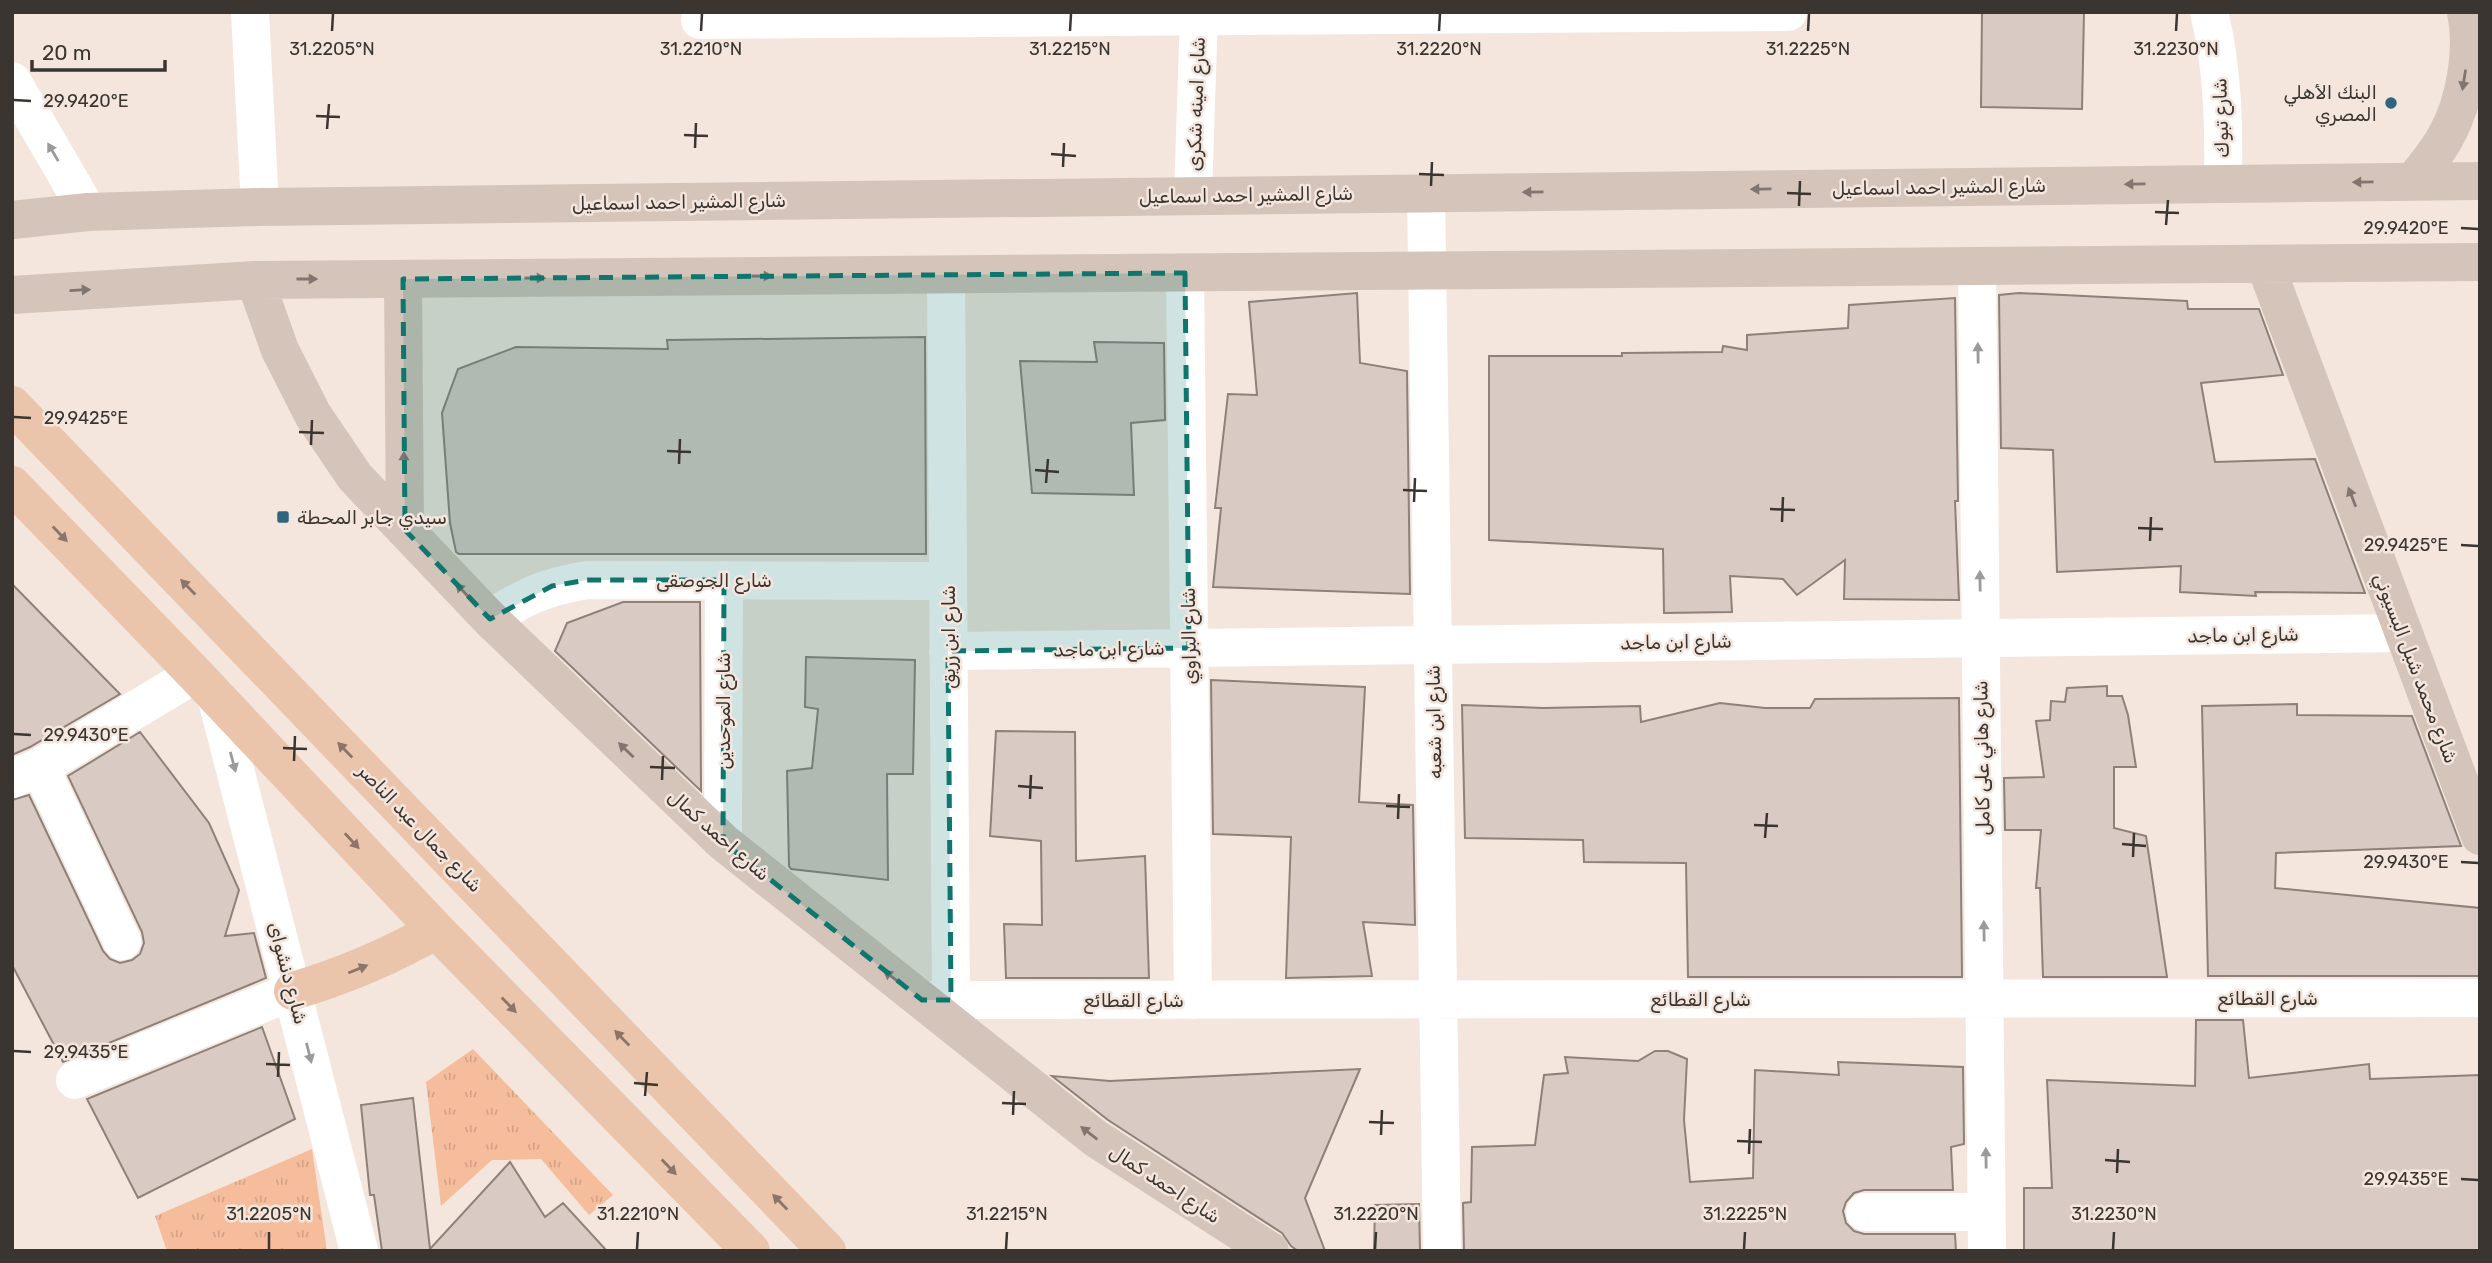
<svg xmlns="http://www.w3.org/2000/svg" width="2492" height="1263" viewBox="0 0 2492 1263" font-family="Rubik,Cairo,sans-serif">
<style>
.park{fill:url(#park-tufts)}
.building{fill:#d9cbc3;stroke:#8e8179;stroke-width:2}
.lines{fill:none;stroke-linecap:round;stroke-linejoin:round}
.street{stroke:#fff;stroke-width:38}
.secondary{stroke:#d5c4ba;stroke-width:38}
.primary{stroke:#ebc4ac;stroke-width:38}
.oneway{fill:#80756f}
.oneway2{fill:#9c9a98}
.oneway3{fill:#8a7568}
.marked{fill:#0f766e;fill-opacity:0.2;stroke:#0f766e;stroke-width:5;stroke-dasharray:14 9;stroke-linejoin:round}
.ticks{fill:none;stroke:#3a3531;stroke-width:2.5}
.poi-dot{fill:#2e6680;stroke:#f4e6dd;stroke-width:2.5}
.labels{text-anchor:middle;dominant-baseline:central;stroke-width:5;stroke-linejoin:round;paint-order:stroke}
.poi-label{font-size:19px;fill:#3a3531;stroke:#f4e6dd;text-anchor:end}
.street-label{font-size:19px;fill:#3a3531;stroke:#f4e6dd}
.ticks-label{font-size:18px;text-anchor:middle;fill:#3a3531;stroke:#f4e6dd;stroke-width:5;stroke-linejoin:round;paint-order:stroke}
</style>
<defs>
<pattern id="park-tufts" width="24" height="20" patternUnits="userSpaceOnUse" patternTransform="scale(1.75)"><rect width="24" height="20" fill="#f6bd9c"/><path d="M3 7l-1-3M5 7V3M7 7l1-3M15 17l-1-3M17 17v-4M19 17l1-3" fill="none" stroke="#d4a387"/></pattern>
</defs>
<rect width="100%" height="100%" fill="#f4e6dd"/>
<!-- park -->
<path class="park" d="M473,1049L613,1195L589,1215L541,1159L492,1160L441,1206L426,1082Z
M312,1149L327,1251H167L155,1216Z"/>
<!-- building -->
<path class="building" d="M1982,12H2084L2082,109L1981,107Z
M1357,293L1360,363L1407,371L1410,594L1213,587L1221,508H1215L1228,394L1257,395L1249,302Z
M2019,293L2187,301L2188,309H2259L2283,375L2201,383L2215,462L2315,459L2365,593L2255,592L2256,596L2180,592L2181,566L2057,572L2053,450L2001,448L1999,295Z
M1955,298L1958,501H1955L1959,600L1844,599L1845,560L1797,595L1783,579L1730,576L1732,612L1664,613L1663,549L1489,540V356H1622V353L1722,352L1723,346L1747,350V335L1848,328L1849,305Z
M925,337L926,554H459L456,552L450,523L442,413L458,369L516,347L668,349L667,340Z
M1094,342L1164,343L1165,420L1131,423L1134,495L1032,493L1020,361L1097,362Z
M12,584L120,694L30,747L12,755Z
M623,602H700L701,791L555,651L567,623Z
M806,657L915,660L913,774H887L888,880L791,869L789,866L787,771L812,768L818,709L805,707Z
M1211,680L1365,687L1359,802L1413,805L1415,925L1363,922L1372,976L1286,978L1291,837L1213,834Z
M2107,686V696H2122L2128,715L2136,767H2114V828L2146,836L2167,977H2043L2040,888H2036L2041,830H2005L2004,778L2044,777L2036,721L2050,720L2051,701L2065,702L2067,688Z
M1959,698L1962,977H1688L1686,863L1584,862L1583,840L1465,838L1462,705L1543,708L1640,706L1641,722L1720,703L1765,708H1810L1815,699Z
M2297,704V715L2412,716L2461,846L2276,853L2275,888L2480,908V976H2208L2202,706Z
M996,731L1075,732L1076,861L1145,856L1149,978H1006L1004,924L1042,925L1041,841L990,836Z
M140,732L209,823L239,890L225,936L254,933L266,978L63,1062L12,965V800L29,795L103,951L110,959L120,963L132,960L140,954L144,943L142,932L68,776Z
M2196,1020H2243L2249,1078L2369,1064L2370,1079L2480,1075V1251H2024V1188H2052L2047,1080L2195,1086Z
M262,1027L295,1119L138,1198L87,1099Z
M1655,1051H1668L1687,1059L1684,1120L1690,1182L1753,1178L1755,1070L1839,1075L1838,1062L1963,1067L1964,1144L1951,1147L1953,1190H1864L1854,1193L1846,1202L1843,1211L1846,1223L1854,1231L1864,1234H1955L1956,1251H1464L1463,1203L1471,1202L1472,1147L1535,1145L1544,1075L1568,1073L1565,1057L1638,1061Z
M1360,1069L1305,1198L1325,1251H1298L1291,1246L1282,1233L1108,1120L1052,1076L1110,1081Z
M413,1098L430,1249L510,1162L545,1217L563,1203L607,1251H382L374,1195H370L361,1105Z
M1419,1204L1420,1251H1374L1375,1205Z"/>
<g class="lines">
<!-- street -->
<path class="street" d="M250,12L260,207
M2209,12C2223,69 2224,125 2223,183
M700,20L1788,12
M12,81L88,212
M1426,193L1442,1251
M1193,196L1199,12
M1977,266L1987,1251
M1185,273L1193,1000
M946,275L951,1000
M490,619C525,596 545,587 587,580L948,581
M948,651L2403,633
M216,696L359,1251
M40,767L122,941
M12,779L40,767L195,674
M723,842L724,580
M922,1000L2480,998
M75,1080L293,991
M1865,1212H1986"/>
<!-- secondary -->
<path class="secondary" d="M2414,181C2424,167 2438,152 2446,136C2465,102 2474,50 2466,12
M12,220L88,212L260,207L2480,181
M2265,264L2480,836
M403,279L405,530
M255,280L280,350L313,415L355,477L490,619L723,842L1095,1138L1270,1251
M12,295L255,280L2480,262"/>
<!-- primary -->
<path class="primary" d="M12,405L827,1251
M12,485L195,674L436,930L751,1251
M293,991C344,976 391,956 436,930"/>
</g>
<!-- one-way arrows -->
<defs><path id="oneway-solid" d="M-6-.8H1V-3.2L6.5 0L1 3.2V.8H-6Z" transform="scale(1.75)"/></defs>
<g class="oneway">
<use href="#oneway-solid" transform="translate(2464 80) rotate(99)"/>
<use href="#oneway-solid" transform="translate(2363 182) rotate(179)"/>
<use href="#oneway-solid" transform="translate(2135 184) rotate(179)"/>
<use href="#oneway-solid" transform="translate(1761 189) rotate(179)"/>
<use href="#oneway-solid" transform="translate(1533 192) rotate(179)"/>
<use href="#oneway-solid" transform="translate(762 276)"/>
<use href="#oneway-solid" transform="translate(535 278)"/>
<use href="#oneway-solid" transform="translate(307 279)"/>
<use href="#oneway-solid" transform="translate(80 290) rotate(-3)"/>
<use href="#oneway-solid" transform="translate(404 462) rotate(-91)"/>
<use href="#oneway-solid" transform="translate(2352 497) rotate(-111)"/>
<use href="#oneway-solid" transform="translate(463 591) rotate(-133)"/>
<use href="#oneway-solid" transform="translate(626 750) rotate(-136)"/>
<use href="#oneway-solid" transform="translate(892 977) rotate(-142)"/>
<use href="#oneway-solid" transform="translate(1089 1133) rotate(-142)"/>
</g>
<g class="oneway2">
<use href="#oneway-solid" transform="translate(53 152) rotate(-120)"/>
<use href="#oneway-solid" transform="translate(1978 353) rotate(-91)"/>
<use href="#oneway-solid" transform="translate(1980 581) rotate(-91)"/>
<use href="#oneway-solid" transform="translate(233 762) rotate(75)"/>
<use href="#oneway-solid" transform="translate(1984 931) rotate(-91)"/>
<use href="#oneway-solid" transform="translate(309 1053) rotate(76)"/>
<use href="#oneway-solid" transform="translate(1986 1158) rotate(-91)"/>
</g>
<g class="oneway3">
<use href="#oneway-solid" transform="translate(60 534) rotate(46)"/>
<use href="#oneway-solid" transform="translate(188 587) rotate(-134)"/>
<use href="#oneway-solid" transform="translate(345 750) rotate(-134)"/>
<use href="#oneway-solid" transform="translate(352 841) rotate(47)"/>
<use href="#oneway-solid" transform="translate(358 969) rotate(-22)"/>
<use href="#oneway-solid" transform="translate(509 1005) rotate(46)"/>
<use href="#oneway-solid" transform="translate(622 1038) rotate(-134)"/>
<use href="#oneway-solid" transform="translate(669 1167) rotate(46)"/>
<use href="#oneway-solid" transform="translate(780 1202) rotate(-134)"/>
</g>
<!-- marked area -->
<path class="marked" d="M1185,273L1189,648L948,651L951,1000H922L723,842L724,580H587L552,586L490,619L405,530L403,279Z"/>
<!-- ticks -->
<path class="ticks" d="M332,31L333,14M701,31L702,14M1070,31L1071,14M1439,31L1440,14M1808,31L1809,14M2176,31L2177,14M14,100L31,101M316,116L340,117M327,129L329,104M684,135L708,136M695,148L696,123M1051,154L1076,156M1063,167L1064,143M1419,174L1444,175M1431,186L1432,162M1787,193L1811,194M1799,206L1800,181M2155,212L2179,213M2166,225L2168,200M2461,228L2478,229M14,417L31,418M299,432L324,433M311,445L312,420M667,451L691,452M679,464L680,439M1035,470L1059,472M1046,483L1048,459M1403,490L1427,491M1414,502L1415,478M1770,509L1795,510M1782,522L1783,497M2138,528L2163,529M2150,541L2151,517M2461,545L2478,546M14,734L31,735M283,748L307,749M294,761L295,736M650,767L675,768M662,780L663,756M1018,786L1043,788M1030,799L1031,775M1386,806L1410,807M1398,819L1399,794M1754,825L1778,826M1765,838L1767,813M2122,844L2146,846M2133,857L2134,833M2461,862L2478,863M14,1051L31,1052M266,1064L290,1065M278,1077L279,1052M634,1083L658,1085M645,1096L647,1072M1002,1103L1026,1104M1013,1115L1014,1091M1369,1122L1394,1123M1381,1135L1382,1110M1737,1141L1762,1142M1749,1154L1750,1129M2105,1160L2130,1162M2117,1173L2118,1149M2461,1179L2478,1180M269,1249V1232M637,1249L638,1232M1006,1249L1007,1232M1375,1249L1376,1232M1744,1249L1745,1232M2113,1249L2114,1232"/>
<!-- markers -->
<g class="poi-dot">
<circle cx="2391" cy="103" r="7"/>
<rect x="276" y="510" width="14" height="14" rx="3.5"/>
</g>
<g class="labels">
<!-- poi labels -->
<g class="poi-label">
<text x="2377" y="92">البنك الأهلي<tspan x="2377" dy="22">المصري</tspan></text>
<text x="297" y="517" text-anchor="start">سيدي جابر المحطة</text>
</g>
<!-- street labels -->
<g class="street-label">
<text transform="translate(1196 104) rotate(-88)">شارع امينه شكرى</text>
<text transform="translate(2221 118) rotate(-92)">شارع تبوك</text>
<text transform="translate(1939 187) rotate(-1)">شارع المشير احمد اسماعيل</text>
<text transform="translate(1246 195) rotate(-1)">شارع المشير احمد اسماعيل</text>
<text transform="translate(679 202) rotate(-1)">شارع المشير احمد اسماعيل</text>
<text x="714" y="580">شارع الجوصقى</text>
<text transform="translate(2243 635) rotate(-1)">شارع ابن ماجد</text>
<text transform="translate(1189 636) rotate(-91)">شارع البراوي</text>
<text transform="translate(948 637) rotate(-90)">شارع ابن زريق</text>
<text transform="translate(1676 642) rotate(-1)">شارع ابن ماجد</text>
<text transform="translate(1109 649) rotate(-1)">شارع ابن ماجد</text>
<text transform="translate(2416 668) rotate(69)">شارع محمد شبل البسيوني</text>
<text transform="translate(723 711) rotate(-90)">شارع الموحدين</text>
<text transform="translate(1434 722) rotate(-91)">شارع ابن شعبه</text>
<text transform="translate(1982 758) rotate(-91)">شارع هاني على كامل</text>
<text transform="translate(420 828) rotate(46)">شارع جمال عبد الناصر</text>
<text transform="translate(719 835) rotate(41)">شارع احمد كمال</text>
<text transform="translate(288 973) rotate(75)">شارع دنشواى</text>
<text x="2268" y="998">شارع القطائع</text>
<text x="1701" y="999">شارع القطائع</text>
<text x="1134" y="1000">شارع القطائع</text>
<text transform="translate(1165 1184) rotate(33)">شارع احمد كمال</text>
</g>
</g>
<g class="ticks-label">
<text x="332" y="55">31.2205°N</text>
<text x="701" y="55">31.2210°N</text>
<text x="1070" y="55">31.2215°N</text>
<text x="1439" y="55">31.2220°N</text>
<text x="1808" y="55">31.2225°N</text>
<text x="2176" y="55">31.2230°N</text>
<text x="86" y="107">29.9420°E</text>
<text x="2406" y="234">29.9420°E</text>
<text x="86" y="424">29.9425°E</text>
<text x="2406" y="551">29.9425°E</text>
<text x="86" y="741">29.9430°E</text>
<text x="2406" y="868">29.9430°E</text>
<text x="86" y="1058">29.9435°E</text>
<text x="2406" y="1185">29.9435°E</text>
<text x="269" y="1220">31.2205°N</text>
<text x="638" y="1220">31.2210°N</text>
<text x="1007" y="1220">31.2215°N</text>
<text x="1376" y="1220">31.2220°N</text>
<text x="1745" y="1220">31.2225°N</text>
<text x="2114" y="1220">31.2230°N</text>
</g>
<!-- border -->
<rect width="2492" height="1263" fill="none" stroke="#3a3531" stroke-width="28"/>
<!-- scale -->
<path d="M32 60v10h133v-10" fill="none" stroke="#3a3531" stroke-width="3.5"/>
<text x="42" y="60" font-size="21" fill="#3a3531" stroke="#f4e6dd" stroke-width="5" paint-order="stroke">20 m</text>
</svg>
